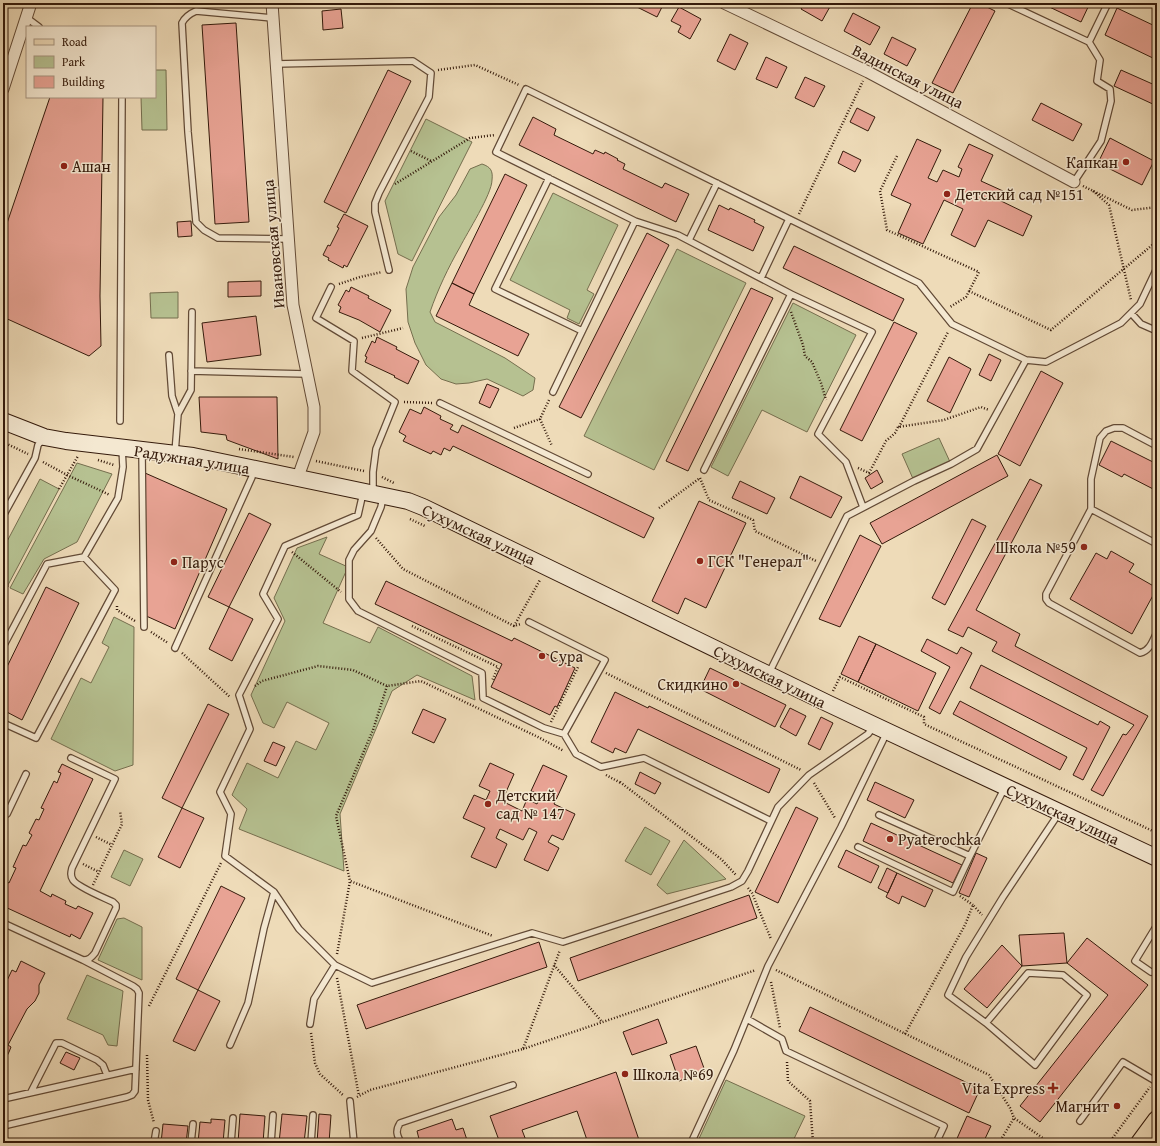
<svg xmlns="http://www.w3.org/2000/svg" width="1160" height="1146" viewBox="0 0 1160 1146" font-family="'Gentium Book Plus',serif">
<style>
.green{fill:#b6c191;stroke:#756e4e}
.building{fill:#e8a394;stroke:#341a0b}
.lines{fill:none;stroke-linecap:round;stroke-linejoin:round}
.lane-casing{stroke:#624a36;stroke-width:8}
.street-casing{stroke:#624a36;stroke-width:13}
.secondary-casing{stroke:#341a0b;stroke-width:18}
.primary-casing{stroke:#341a0b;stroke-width:20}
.path{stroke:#341a0b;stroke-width:2.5;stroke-dasharray:1 2;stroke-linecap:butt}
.lane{stroke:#f4e8d1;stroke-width:5.5}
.street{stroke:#f4e8d1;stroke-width:11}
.secondary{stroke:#f4e8d1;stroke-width:16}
.primary{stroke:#eedbb8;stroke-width:18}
.poi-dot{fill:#8f2418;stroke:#f4e8d1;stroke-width:1.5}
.labels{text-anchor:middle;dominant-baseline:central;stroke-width:3;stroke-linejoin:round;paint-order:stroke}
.street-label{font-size:16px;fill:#341a0b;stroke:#f4e8d1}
.poi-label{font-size:16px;fill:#341a0b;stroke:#f4e8d1;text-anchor:start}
</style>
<rect width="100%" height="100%" fill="#eedbb8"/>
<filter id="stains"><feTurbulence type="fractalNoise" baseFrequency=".005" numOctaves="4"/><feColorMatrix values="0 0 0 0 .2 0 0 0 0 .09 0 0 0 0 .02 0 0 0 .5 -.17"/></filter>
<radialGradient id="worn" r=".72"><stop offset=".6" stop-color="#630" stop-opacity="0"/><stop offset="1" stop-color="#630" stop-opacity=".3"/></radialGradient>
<!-- green -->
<path class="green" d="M155,70H166L167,130H142L141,97H155Z
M426,119L472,142L412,261L398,254L385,201Z
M482,164C491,167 493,171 492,180C492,194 467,233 460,247C448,268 438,289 430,312L435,322L505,358L535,378L533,390L523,396L487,379L469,383L456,384L441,379L426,365L415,343L408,322L406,289L413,267L439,217L456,195L470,169Z
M553,193L618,225L587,290L594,294L579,324L567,318L570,310L510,280Z
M677,249L746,283L654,470L584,436Z
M178,292V318H151L150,293Z
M793,303L856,335L807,432L762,410L728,476L711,467Z
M939,438L951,464L914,481L902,454Z
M77,463L112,474L77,542L44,559L23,594L10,588Z
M40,479L59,489L8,585L3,582V549Z
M327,537L319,554L348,567L323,623L370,643L378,627L472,676L475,700L417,675L392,691L340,814L344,871L239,829L247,809L232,795L247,763L278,778L296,741L316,750L329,723L287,702L274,728L263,723L251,695L285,621L274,598L297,548Z
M114,617L134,627L133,765L115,771L51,739L81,678L91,683L109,647L102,643Z
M645,827L670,841L651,875L625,861Z
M684,840L726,879L667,894L657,885Z
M124,850L143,859L130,886L111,877Z
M124,918L142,927V980L98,960L117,919Z
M87,975L123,991L117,1046L108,1045L103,1035L67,1019Z
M726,1080L805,1116L792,1143H697Z"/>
<!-- building -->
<path class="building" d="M637,3H664L657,17L635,6Z
M805,3H832L822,21L801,9Z
M973,3H979L995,11L953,93L932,83Z
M1041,3H1090L1081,22Z
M679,7L701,19L690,39L678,32L681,26L671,21Z
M1117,8L1157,27V60L1105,35Z
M341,9L343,28L323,30L322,11Z
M853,13L880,27L870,45L844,31Z
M236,23L249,222L215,224L202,25Z
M730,34L748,43L735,70L717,61Z
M892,37L916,49L907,66L884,54Z
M766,57L787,67L777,88L756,79Z
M388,70L411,81L346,213L324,202Z
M1121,70L1157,86V106L1114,86Z
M805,77L825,86L814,107L795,98Z
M50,97H103L100,296L101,346L89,356L3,317V235Z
M1041,103L1082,124L1073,141L1032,120Z
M857,108L875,117L868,131L850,122Z
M533,117L556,129L554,135L593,154L595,150L604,154L605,152L618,159L617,160L625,164L623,169L662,188L665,183L689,194L676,222L519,145Z
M1110,138L1154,161L1142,185L1098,163Z
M917,139L941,150L928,178L937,182L943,170L959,177L962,169L958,167L969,144L993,155L981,181L1003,191L999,200L1032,216L1023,236L988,220L975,247L951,235L963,209L944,200L923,244L898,233L911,204L891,195Z
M843,151L861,160L855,172L838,163Z
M505,174L527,185L474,294L452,283Z
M719,205L729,210L730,208L755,220L754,222L764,227L753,251L708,230Z
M344,214L368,226L347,267L344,265L343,268L328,260L329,258L323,255L328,245L330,246L339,228L337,227Z
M191,221L192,236L178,237L177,222Z
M647,233L669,245L581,418L559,407Z
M794,246L904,299L893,321L783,268Z
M261,281V296L228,297V282Z
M452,283L474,294L469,305L529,334L518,356L436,316Z
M351,287L369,296L368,298L391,310L380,332L359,320L339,312L341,307L338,305L346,290L349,292Z
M751,288L773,298L688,471L666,461Z
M256,316L261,355L207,362L202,323Z
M894,322L917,333L862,441L840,430Z
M377,337L397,347L396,349L419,361L408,384L394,377L395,376L365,362L367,357L365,356L372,341L375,343Z
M989,354L1001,360L991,381L979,375Z
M949,357L971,369L950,413L927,401Z
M1041,371L1063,383L1020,466L998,454Z
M487,384L499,389L490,408L479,403Z
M199,397H277L278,459L227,440L226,435L201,432Z
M424,407L441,416L440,419L453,425L450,429L458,433L462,425L654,518L644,538L453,446L450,451L444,448L441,455L433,451L431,454L403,441L406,436L399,432L410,409L421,414Z
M1111,441L1157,464V491L1124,474L1122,477L1099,465Z
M997,455L1008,476L882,544L870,523Z
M877,470L883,482L871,489L865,478Z
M145,473L227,509L175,629L144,615Z
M800,476L842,497L831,518L790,498Z
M1030,479L1042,485L976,610L1020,634L1015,646L1148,716L1103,796L1091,790L1123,734L1126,735L1134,725L992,651L997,642L968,627L963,637L948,630Z
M740,481L775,498L767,514L732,498Z
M699,501L746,523L706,608L685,598L678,614L652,601Z
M249,513L271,524L229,607L208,597Z
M972,519L986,526L945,605L932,598Z
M1157,525V534L1153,532Z
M860,535L881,546L840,627L819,619Z
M1111,551L1134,564L1129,572L1157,588L1132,634L1070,599L1096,553L1107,559Z
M386,581L512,641L514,638L575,668L557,707L555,706L550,715L491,687L502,664L375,604Z
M46,587L79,603L22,720L3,710V675Z
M229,607L253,619L232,661L209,649Z
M859,636L876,644L858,682L841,674Z
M927,639L957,654L961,647L972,653L940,714L929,708L950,667L921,651Z
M876,644L936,673L918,711L858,682Z
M981,665L1098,725L1100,721L1110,727L1083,780L1073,775L1087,748L970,688Z
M710,668L786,705L775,727L700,689Z
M615,692L648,708L649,706L780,769L769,793L638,729L626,753L615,748L613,753L591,742Z
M960,701L1067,757L1060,770L953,714Z
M208,704L229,714L182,808L162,798Z
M790,708L806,716L796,736L780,727Z
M423,709L446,719L434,743L412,733Z
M821,717L833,723L820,750L808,744Z
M273,742L285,747L276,766L264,761Z
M490,763L514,774L502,801L522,811L527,799L537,804L541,795L531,791L543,765L567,776L554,804L575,814L563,840L552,835L548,842L559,848L548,871L524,860L537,832L529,828L523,840L500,829L496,838L507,844L496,868L471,857L485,828L463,818L474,795L486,800L490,791L479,786Z
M62,764L93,779L40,891L51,897L52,894L66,901L65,904L76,909L78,906L93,913L80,939L71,934L70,937L3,906V890L7,882L9,883L16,868L13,867L23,845L26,846L32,835L29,833L36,819L39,820L44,809L41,808L54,781L57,783L61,773L58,772Z
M640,772L661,783L655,794L635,784Z
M875,782L914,800L905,818L867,800Z
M796,807L818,818L778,903L755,892Z
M182,808L204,818L180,868L158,857Z
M871,823L962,865L953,883L863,841Z
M846,850L879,866L871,883L838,867Z
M976,853L987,858L969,897L959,893Z
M887,868L897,873L888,893L878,888Z
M897,873L933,890L925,907L902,896L899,904L886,897Z
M221,886L245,898L198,990L176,979Z
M749,895L757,918L578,981L570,958Z
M1064,933L1067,963L1022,966L1019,935Z
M1087,938L1148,985L1040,1122L1020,1106L1108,995L1067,963Z
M539,942L547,967L366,1029L357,1005Z
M1002,945L1022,966L987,1008L964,989Z
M21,961L45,973L39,985V993L35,1001L27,1009L8,1045L11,1047L9,1052L7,1056L3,1059V1001L6,994L3,992V989L12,970L16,972Z
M198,990L220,1001L195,1051L173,1041Z
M810,1007L980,1089L969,1113L799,1031Z
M658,1019L667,1043L632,1055L623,1032Z
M696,1046L705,1071L679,1081L670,1055Z
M66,1052L80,1058L74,1070L60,1063Z
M616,1072L640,1143H588L577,1111L522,1130L527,1143H500L490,1116Z
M240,1114L265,1116L263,1143H238Z
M282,1114L307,1116L304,1143H279Z
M319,1114L331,1115L329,1143H317Z
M967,1116L991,1126L983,1143H955Z
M211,1119L225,1120L223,1143H198L200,1122L211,1123Z
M452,1119L456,1130L463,1128L468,1143H420L417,1131Z
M163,1124L188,1126L186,1143H161Z"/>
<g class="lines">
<defs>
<path id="lane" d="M1006,3L1089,42
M27,18L39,27
M272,18L196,11C189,14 185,17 182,23L188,132L196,222L204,230L218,238L288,239
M275,64L413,61L431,73L429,97L379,193L375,203V212L389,270
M549,178L495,289L582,331
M1074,182L1101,141L1111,101L1110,89L1097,81L1100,60L1089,42L1108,3
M635,221L496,152L526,89L919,283L952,324L1026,360L1046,362L1121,323L1140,304L1157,268
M689,240L717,183
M761,278L789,219
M331,287L316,318L354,341L352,371L395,402L376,449L373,472V491
M1131,313L1141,324L1157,331
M169,355L172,396L178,414
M191,371L307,374
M553,392L635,221L678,235L791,294
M440,403L588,474
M120,421L122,97
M1157,446L1123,428H1114L1106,431L1100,438L1091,479V509L1046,594V599L1049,603L1140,653C1150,651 1153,640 1157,632
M142,452L144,627
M175,453L178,414L191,390L192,312
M704,470L791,294L872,332L818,434L846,462L863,507
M383,497L381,507L371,531L354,550L349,560V599L358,611L482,673L483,698L544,728L564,734
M1091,509L1157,544
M3,516L35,458L38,445L43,439
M529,622L605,660L564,734L576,754L601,767L644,758L771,821
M3,647L47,564L84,557L118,498L123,467L122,448
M175,648L252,477
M769,673L847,516L914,481L951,464L977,449L1026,360
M3,723L36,738L115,590L84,557
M3,816L7,814L26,774
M858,847L953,892L970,856L879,815
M970,856L1005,787
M274,892L299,929L335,965L372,983L532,933L563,942L731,887L742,881L748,871L778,807L809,775L868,734L874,726
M3,923L83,960C89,960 91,958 95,953L116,908V905L113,902C105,898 77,887 73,880C70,876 71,872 72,868L115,779L71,758
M1151,972L1135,961L1157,925
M747,1019L782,1039L786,1051L944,1126L936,1143
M986,1023L1028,973L1063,975L1087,995L1035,1065L986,1023L948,995L966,957L1003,897L1059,813
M310,1024L314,999L335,965
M230,1045L248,1003L264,928L274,892L225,856L231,814L220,792L250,729L239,695L278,619L263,594L285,546L358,515L363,493
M31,1092L56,1043H62L97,1060L103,1065L107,1075
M3,1099L136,1069
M350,1101L354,1143
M1080,1121L1123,1062L1157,1082
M3,1126L127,1097L132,1095L135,1091L139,993L137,989L133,986L83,960
M154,1143L156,1131
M191,1143L193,1124
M231,1143L233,1118
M271,1143L273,1115
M311,1143L313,1115
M401,1143C397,1135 395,1131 400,1123L513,1085
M691,1143L734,1050L768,966L841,827L887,732"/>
<path id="street" d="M272,3L293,305L314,407V432L298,477
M724,3L868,72L1074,182
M3,89L31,3"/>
<path id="secondary" d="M3,421L44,437L66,441L193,456L408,501L423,507L829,704L1157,858"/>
<path id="primary" d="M1140,1143L1157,1120"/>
</defs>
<!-- lane casing -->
<use href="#lane" class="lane-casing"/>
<!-- street casing -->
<use href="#street" class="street-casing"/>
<!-- secondary casing -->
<use href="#secondary" class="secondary-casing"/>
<!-- primary casing -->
<use href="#primary" class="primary-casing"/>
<!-- path -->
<path class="path" d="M438,70L475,65L519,85
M411,151L431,161
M897,156L880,191L887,230L979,272L966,297L950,307
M395,184L470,138L495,135
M1083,186L1132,210L1157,207
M1093,191L1109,205L1131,300
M799,214L863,81
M339,284L360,277L382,272
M969,291L1051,330L1157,241
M791,312L803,345L805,356L812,362L821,383L826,400
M362,338L403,328
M549,400L540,419L552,446
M404,402L433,403
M899,427L948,332
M514,428L540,419
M3,442L28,454
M239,449L294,457
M98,460L114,465
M316,461L364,471
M43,462L67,475L110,495
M858,468L869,473L886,441L895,433L898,427L944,420L981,407L989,410
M382,477L394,483
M700,478L709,500L753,520L755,531L816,561
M59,489L78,456
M659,508L700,478
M410,519L425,526
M376,538L403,569L514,626L521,624
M292,552L341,592
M3,594L8,585
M117,606V610L135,621
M412,626L498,667L492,681
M514,626L540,580
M151,632L168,643
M182,653L230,697
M606,673L801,770
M255,686L262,681L318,666L353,670L387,686L421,681L538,737L564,751
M387,686L373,730L336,816L350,881L493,936
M833,691L840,677L924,717V724L1157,833
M551,722L578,667
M606,775L621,783
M620,782L721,859L736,875
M814,783L835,818
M96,837L112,845
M83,864L99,872
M93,885L122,824L120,811
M748,888L752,893L771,939
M960,896L973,905
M337,954L350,881
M554,965L602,1022
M776,970L989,1075L1010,1108L1014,1118L1050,1143
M337,978L359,1096
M771,982L780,1028
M149,1006L221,863
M311,1033L315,1063L320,1074L344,1096
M905,1034L965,925L973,905L982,915
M523,1049L756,970
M147,1055L148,1100L154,1123
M787,1062L788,1081L810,1101L813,1143
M357,1097L370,1090L523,1049L560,950
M999,1143L1014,1118
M1109,1143L1150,1087"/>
<!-- lane -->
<use href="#lane" class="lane"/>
<!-- street -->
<use href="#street" class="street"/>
<!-- secondary -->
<use href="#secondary" class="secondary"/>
<!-- primary -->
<use href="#primary" class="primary"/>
</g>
<!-- markers -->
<g class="poi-dot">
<circle cx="1126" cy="162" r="4"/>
<circle cx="64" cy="166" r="4"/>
<circle cx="947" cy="194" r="4"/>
<circle cx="1084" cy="547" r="4"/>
<circle cx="700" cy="561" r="4"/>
<circle cx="174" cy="562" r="4"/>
<circle cx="542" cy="656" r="4"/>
<circle cx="736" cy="684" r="4"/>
<circle cx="488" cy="804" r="4"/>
<circle cx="890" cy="839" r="4"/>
<circle cx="625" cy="1074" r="4"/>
<path d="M1051 1082h4v4h4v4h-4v4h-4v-4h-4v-4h4z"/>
<circle cx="1117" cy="1106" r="4"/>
</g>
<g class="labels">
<!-- street labels -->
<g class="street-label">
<text transform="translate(908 76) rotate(27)">Вадинская улица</text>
<text transform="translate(273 244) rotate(-95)">Ивановская улица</text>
<text transform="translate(192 459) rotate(9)">Радужная улица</text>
<text transform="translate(479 534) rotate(25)">Сухумская улица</text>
<text transform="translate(770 676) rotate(26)">Сухумская улица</text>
<text transform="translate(1063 814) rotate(25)">Сухумская улица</text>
</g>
<!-- poi labels -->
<g class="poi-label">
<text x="1118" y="162" text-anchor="end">Капкан</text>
<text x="72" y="166">Ашан</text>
<text x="955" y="194">Детский сад №151</text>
<text x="1076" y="547" text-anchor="end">Школа №59</text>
<text x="708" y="561">ГСК "Генерал"</text>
<text x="182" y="562">Парус</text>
<text x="550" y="656">Сура</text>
<text x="728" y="684" text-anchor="end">Скидкино</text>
<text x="496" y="795">Детский<tspan x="496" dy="18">сад № 147</tspan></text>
<text x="898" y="839">Pyaterochka</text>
<text x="633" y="1074">Школа №69</text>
<text x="1045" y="1088" text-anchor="end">Vita Express</text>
<text x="1109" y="1106" text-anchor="end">Магнит</text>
</g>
</g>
<!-- margin -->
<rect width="1160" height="1146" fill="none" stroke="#eedbb8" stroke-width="16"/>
<rect x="4" y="4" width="1152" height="1138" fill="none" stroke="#341a0b" stroke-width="2"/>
<rect x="8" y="8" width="1144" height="1130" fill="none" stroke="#341a0b"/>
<!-- legend -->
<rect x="26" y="26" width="130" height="72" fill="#f4e8d1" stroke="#a79682"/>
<rect x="34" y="39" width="20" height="6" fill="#eedbb8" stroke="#a79682"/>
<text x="62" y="46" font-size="12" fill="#341a0b">Road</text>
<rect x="34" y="56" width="20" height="12" fill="#b6c191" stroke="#a79682"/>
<text x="62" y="66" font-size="12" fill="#341a0b">Park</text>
<rect x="34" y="76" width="20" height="12" fill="#e8a394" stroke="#a79682"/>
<text x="62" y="86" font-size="12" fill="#341a0b">Building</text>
<rect width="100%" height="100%" filter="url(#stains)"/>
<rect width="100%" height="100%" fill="url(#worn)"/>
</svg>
